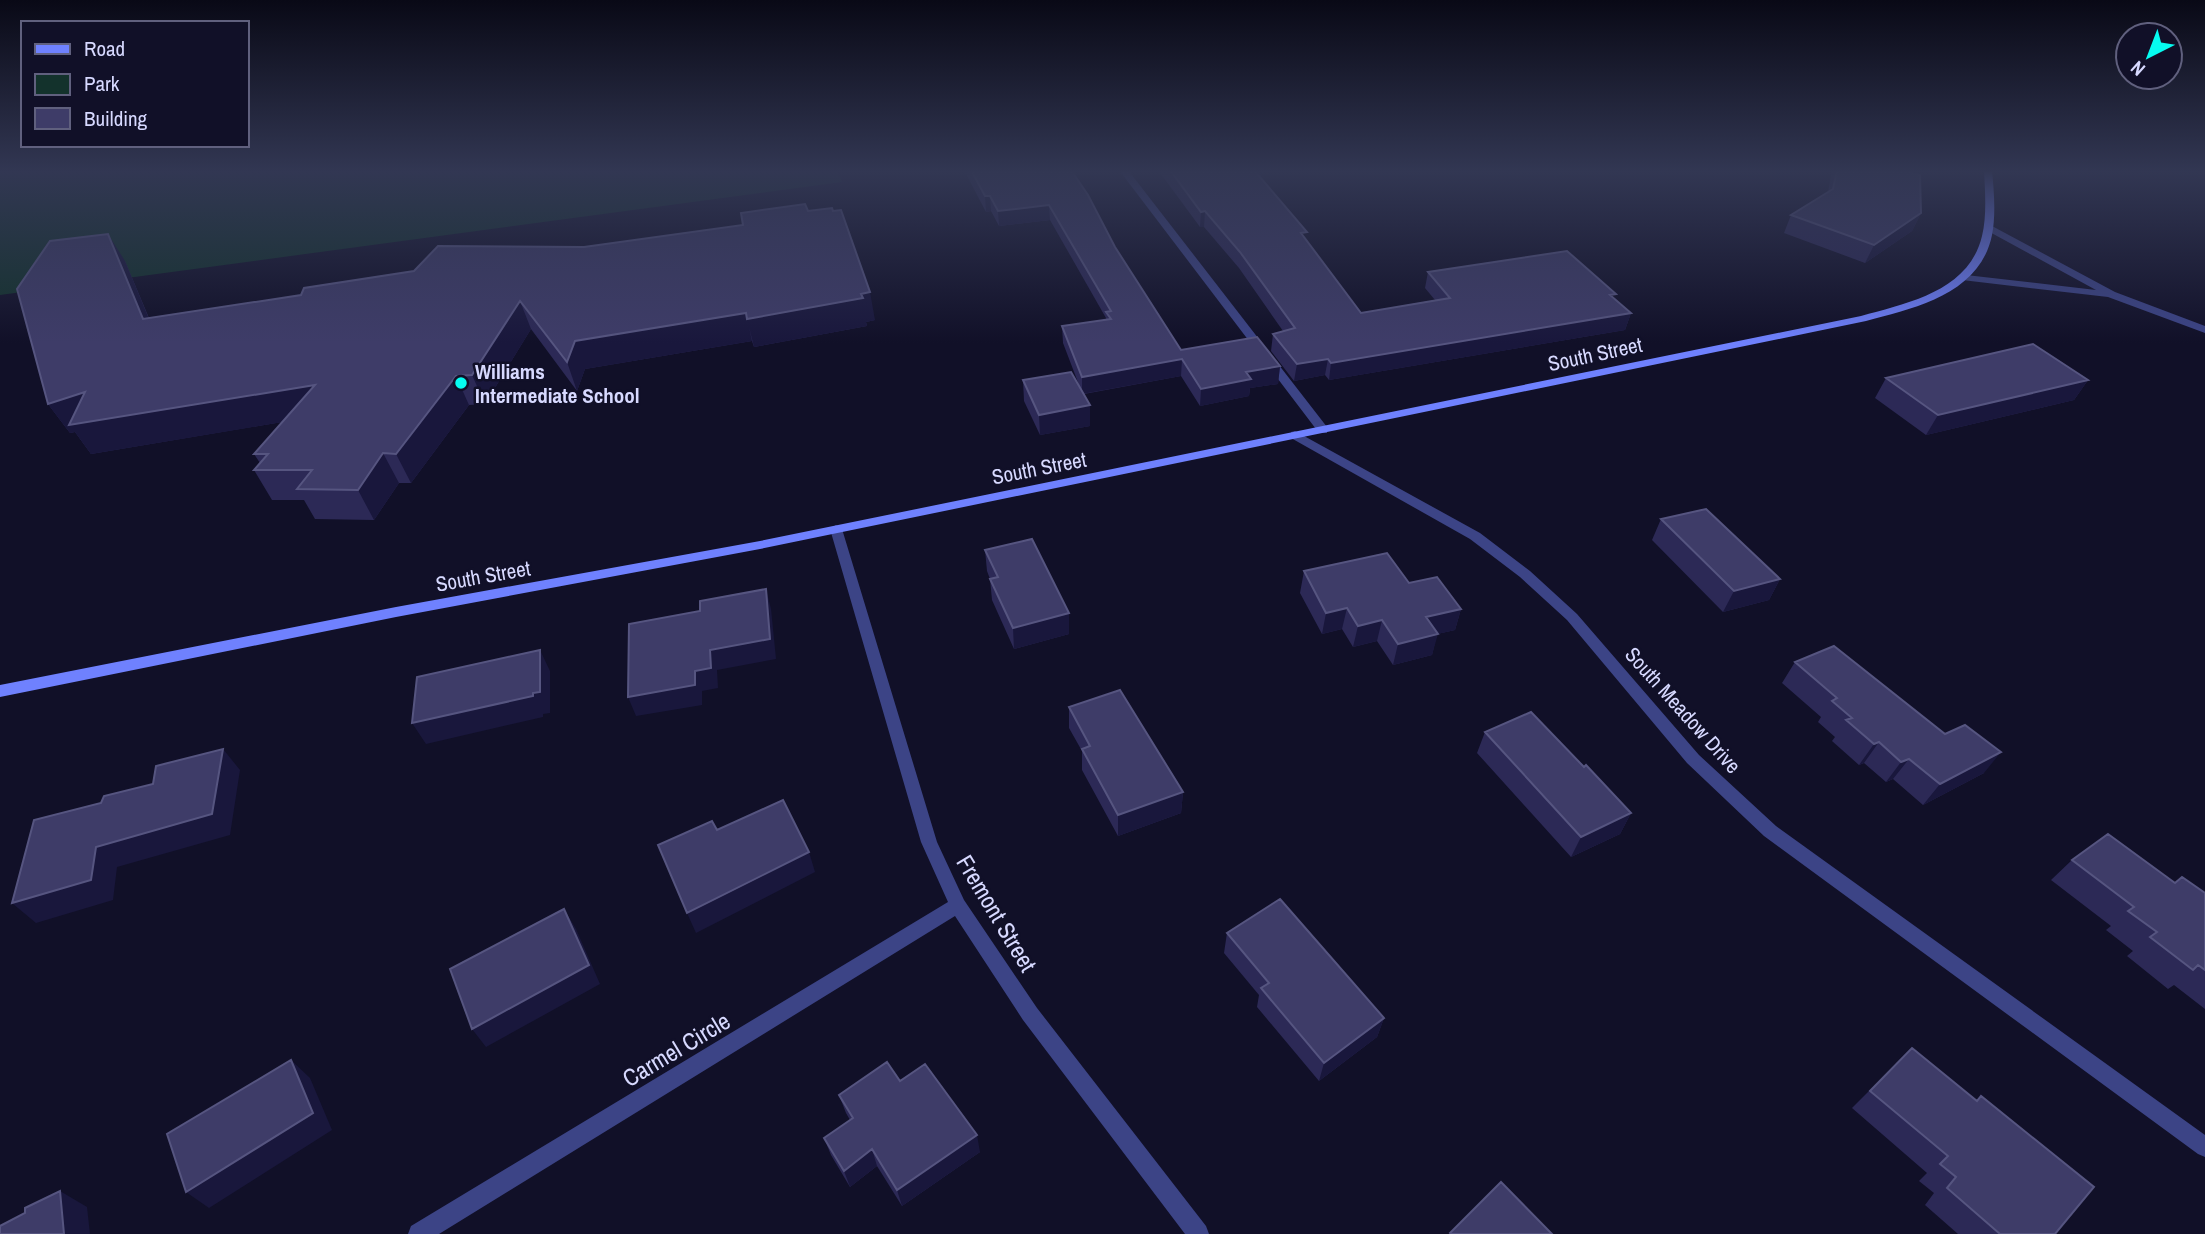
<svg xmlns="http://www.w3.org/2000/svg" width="2205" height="1234" viewBox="0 0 2205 1234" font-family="'Archivo Narrow',sans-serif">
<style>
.green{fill:#13322c}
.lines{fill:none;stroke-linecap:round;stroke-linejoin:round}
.street{fill:#3c4486;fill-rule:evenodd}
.secondary{fill:#6f81fe;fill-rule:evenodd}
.wall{fill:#2c2956}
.shaded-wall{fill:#19173c}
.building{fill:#3e3c68;stroke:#565580;stroke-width:2}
.poi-dot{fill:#06fcf1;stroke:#111028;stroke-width:2.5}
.labels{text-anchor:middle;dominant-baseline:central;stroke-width:5;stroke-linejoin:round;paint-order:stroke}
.street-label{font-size:21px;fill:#d7d9ff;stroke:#111028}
.poi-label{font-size:21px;font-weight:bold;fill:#d7d9ff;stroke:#111028;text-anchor:start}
.near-street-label{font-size:24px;fill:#d7d9ff;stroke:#111028}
</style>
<rect width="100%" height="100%" fill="#111028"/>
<!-- green -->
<path class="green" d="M0,170H837L842,182L0,295Z"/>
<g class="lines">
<!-- street -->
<path class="street" d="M1119,170H1128L1327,427V433H1319Z
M1986,226H1992L2115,292L2205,326V333L2108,297L1962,280L1961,278L1966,275L2096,290L1986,230Z
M1295,431L1480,533L1530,571L1577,614L1699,755L1776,826L2205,1135V1157L2198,1154L1764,836L1687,763L1567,620L1520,577L1470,539L1291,438V432Z
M836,525L842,529L937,842L964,900L1037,1008L1206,1226L1209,1234H1185L1023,1020L955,916L439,1234H408L411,1226L948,902L921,842L830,529Z"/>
<!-- secondary -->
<path class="secondary" d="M1984,170H1992C1994,192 1996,214 1992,235C1980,294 1915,308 1866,321L760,549L396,617L0,697V685L396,607L760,541L1861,316C1908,303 1969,291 1982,236C1987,215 1985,192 1984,170Z"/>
</g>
<!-- wall -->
<path class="wall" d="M964,170H1071L1115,247L1181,350L1280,366L1278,384L1250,388L1249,396L1200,406L1181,376L1084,394L1090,426L1040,435L1024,401L1023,380L1079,385L1063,343L1062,326L1106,320V318L1050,220L999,226L991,211L986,212Z
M1158,170H1266L1259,178L1361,313L1435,300L1425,288L1428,272L1614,299L1631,313L1625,330L1329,380L1325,375L1294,381L1271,351L1273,334L1283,331L1239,268L1204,227H1200Z
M1832,170H1911V173L1921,213L1912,231L1865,263L1784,233L1791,215L1828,192Z
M808,211L875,320L866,322L867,326L754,347L752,341L585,369L577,391L531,329L485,404L469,405L411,483H399L374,520L315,519L304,500H272L254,470L260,463L254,454L282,422L91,454L75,432L70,433L48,404L125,261L149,318L301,295L584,247L743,225Z
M1886,378L2088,380L2074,400L1926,435L1875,398Z
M1661,519L1780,579L1769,600L1723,612L1652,540Z
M985,550L1069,613V634L1014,649L992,600L990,579L987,571Z
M1304,571L1409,583L1461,609L1455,630L1437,634L1432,655L1393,665L1377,641L1353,647L1342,629L1322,634L1300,593Z
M1795,662L1984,773L1923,805L1893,779L1886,782L1864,763L1859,765L1832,741L1835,737L1818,722L1821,717L1782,683Z
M1069,707L1183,792L1181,813L1118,836L1082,770V751L1069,728Z
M1485,732L1584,767L1631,813L1620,834L1571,857L1477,753Z
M2072,860L2175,883L2205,893V1009L2174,985L2168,989L2127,956L2133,951L2106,930L2111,926L2051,880Z
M1227,933L1384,1018L1377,1037L1319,1081L1257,1007L1259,995L1224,953Z
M1912,1048L1976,1100L1981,1096L2055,1234H1958L1925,1205L1934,1193L1919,1181L1927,1173L1852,1108Z
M900,1081L980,1152L902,1206L877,1166L850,1187L831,1155L824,1138L850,1120L846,1113L839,1095Z"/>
<!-- shaded-wall -->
<path class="shaded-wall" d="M1254,170H1266L1252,186Z
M985,196H990L991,211L986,212Z
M1049,205L1050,220L999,226L998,211Z
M1205,211L1204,227H1200L1201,212Z
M1921,213L1912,231L1865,263L1874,245Z
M108,234L125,261L161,348L143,319Z
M870,292L875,320L866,322L867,326L754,347L747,319Z
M520,301L531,329L485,404L472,375Z
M746,313L752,341L585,369L577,391L567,362L575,341Z
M1631,313L1625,330L1329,380L1331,363Z
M1182,359L1181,376L1082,394V377Z
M1328,359L1325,375L1294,381L1297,364Z
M1280,366L1278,384L1250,388L1249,396L1200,406L1201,389L1246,372Z
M456,376L469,405L411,483L396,454Z
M2088,380L2074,400L1926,435L1938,415Z
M315,385L331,414L91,454L75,432L70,433L48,404L85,392Z
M1090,405V426L1040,435L1039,415Z
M383,453L399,483L374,520L358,490Z
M1780,579L1769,600L1723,612L1734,591Z
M766,589L771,609L776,659L717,670L718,688L702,691V705L636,716L628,697L695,671L710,650Z
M1347,608L1342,629L1322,634L1326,613Z
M1461,609L1455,630L1420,638L1426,617Z
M1069,613V634L1014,649L1013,628Z
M1382,620L1377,641L1353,647L1358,626Z
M1438,634L1432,655L1393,665L1398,644Z
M540,650L550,671V713L543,714V717L426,744L412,723Z
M1879,742L1864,763L1859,765L1874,744Z
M223,749L240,770L230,835L117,867L113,900L36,923L12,903Z
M2001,752L1984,773L1923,805L1940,784Z
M1909,759L1893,779L1886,782L1901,762Z
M1183,792L1181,813L1118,836V815Z
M1631,813L1620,834L1571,857L1581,837Z
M809,852L815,872L696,933L687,913Z
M564,909L576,929L600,984L486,1047L472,1029Z
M1384,1018L1377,1037L1319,1081L1324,1063Z
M291,1060L310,1078L332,1130L209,1208L186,1192Z
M977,1135L980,1152L902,1206L897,1190Z
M872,1149L877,1166L850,1187L844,1171Z
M60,1191L87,1207L90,1234H64Z"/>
<!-- building -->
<path class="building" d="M971,170H1071L1088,195L1115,247L1181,350L1257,337L1280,366L1246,372L1251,379L1201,389L1182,359L1082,377L1062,326L1111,319L1106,312L1111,311L1049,205L998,211L990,196H985Z
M1170,170H1254L1307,232L1301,233L1361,313L1450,298L1428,272L1567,251L1616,294L1610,295L1631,313L1331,363L1328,359L1297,364L1273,334L1295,328L1240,252L1205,211L1201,212Z
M1837,170H1911V173L1920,175L1921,213L1874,245L1791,215L1833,189Z
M805,204L808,211L832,208L833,211L841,210L870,292L861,294L863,298L747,319L746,313L575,341L567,362L520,301L472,375L456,376L396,454L383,453L358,490L297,489L312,470H254L268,454H254L315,385L69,425L85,392L48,404L17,289L50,241L108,234L143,319L301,295L304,288L414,271L438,246L584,247L743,225L741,213Z
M2033,344L2088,380L1938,415L1886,378Z
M1071,372L1090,405L1039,415L1023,380Z
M1706,509L1780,579L1734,591L1661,519Z
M1032,539L1069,613L1013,628L990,579L998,577L985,550Z
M1387,553L1409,583L1437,577L1461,609L1426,617L1438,634L1398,644L1382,620L1358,626L1347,608L1326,613L1304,571Z
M766,589L770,639L710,650L711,668L695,671V685L628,697L629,624L700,611V601Z
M1834,646L1945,734L1965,725L2001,752L1940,784L1909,759L1901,762L1879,742L1874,744L1846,720L1852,718L1832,701L1837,698L1795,662Z
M540,650V692L533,693V696L412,723L417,677Z
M1120,690L1183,792L1118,815L1082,749L1090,746L1069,707Z
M1531,712L1584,767L1586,765L1631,813L1581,837L1485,732Z
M223,749L212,814L96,847L91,880L12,903L34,820L101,803L104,796L153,784L156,766Z
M783,800L809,852L687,913L658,845L712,821L717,830Z
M2108,834L2175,883L2182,877L2205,893V970L2198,965L2193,970L2150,937L2157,932L2128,911L2134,907L2072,860Z
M1280,899L1384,1018L1324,1063L1261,988L1269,983L1227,933Z
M564,909L589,965L472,1029L450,969Z
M1912,1048L1977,1101L1981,1096L2094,1187L2055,1234H2000L1947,1188L1956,1177L1940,1164L1948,1156L1870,1091Z
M291,1060L313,1113L186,1192L167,1134Z
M887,1062L900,1081L925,1064L977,1135L897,1190L872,1149L844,1171L824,1138L853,1118L839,1095Z
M1501,1182L1552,1234H1451L1450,1233Z
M60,1191L64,1234H0V1226L25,1213V1208Z"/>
<!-- sky -->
<linearGradient id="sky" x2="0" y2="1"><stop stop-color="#090916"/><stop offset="0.5" stop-color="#323753"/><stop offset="1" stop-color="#323753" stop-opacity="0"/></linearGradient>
<rect width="2205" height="343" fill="url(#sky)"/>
<!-- markers -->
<circle class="poi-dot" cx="461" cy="383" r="7"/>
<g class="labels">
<!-- street labels -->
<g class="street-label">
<text transform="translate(1595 354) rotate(-12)">South Street</text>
<text transform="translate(1039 468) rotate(-11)">South Street</text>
<text transform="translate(483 576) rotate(-10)">South Street</text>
<text transform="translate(1683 710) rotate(48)">South Meadow Drive</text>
</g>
<!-- poi labels -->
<g class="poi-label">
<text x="475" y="371">Williams<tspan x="475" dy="24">Intermediate School</tspan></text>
</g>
<!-- near-street labels -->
<g class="near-street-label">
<text transform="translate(997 913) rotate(59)">Fremont Street</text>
<text transform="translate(676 1049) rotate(-31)">Carmel Circle</text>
</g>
</g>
<!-- legend -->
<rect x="21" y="21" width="228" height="126" fill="#111028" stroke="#60607e" stroke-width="2"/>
<rect x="35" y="44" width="35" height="10" fill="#6f81fe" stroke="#60607e" stroke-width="2"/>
<text x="84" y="56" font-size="21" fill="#d7d9ff">Road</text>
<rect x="35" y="74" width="35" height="21" fill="#13322c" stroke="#60607e" stroke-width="2"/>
<text x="84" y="91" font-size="21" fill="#d7d9ff">Park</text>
<rect x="35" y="108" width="35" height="21" fill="#3e3c68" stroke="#60607e" stroke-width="2"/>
<text x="84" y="126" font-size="21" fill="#d7d9ff">Building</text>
<!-- north arrow -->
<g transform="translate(2149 56) rotate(222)"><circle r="33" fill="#111028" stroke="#60607e" stroke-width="2"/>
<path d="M0-5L12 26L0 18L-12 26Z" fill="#06fcf1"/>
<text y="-10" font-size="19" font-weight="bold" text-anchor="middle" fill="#d7d9ff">N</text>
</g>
</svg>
